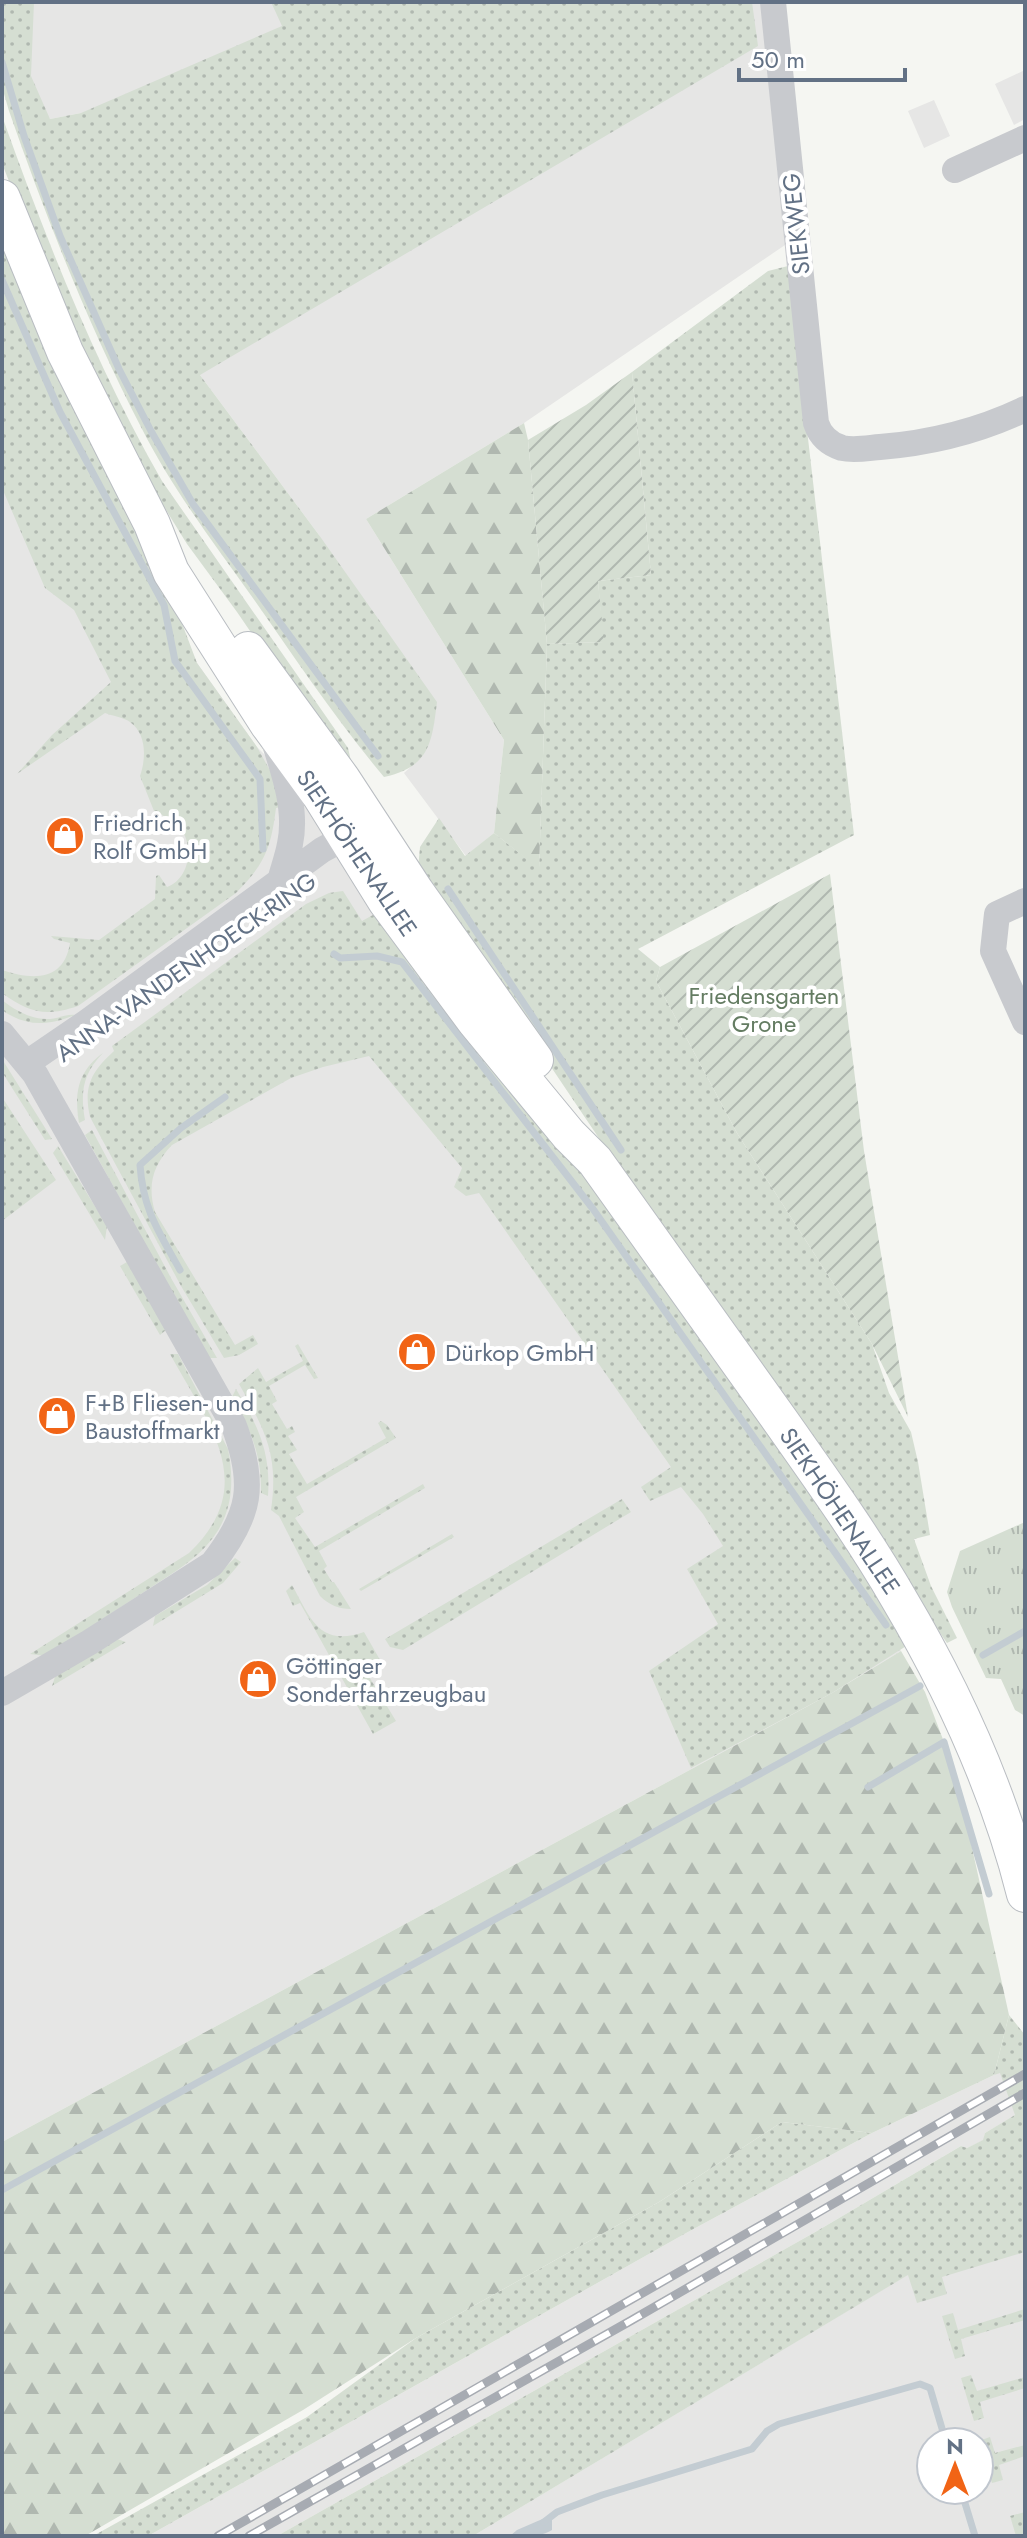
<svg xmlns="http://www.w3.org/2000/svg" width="1027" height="2538" viewBox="0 0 1027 2538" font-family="Jost,sans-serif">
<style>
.built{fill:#e6e6e5;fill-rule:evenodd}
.grass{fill:url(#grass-dots)}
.forest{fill:url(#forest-firs)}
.park{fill:url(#park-tufts)}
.garden{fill:url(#garden-furrows)}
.water{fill:#c3ccd2}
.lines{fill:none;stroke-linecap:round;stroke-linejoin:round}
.stream{stroke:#c3ccd2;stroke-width:7}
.secondary-casing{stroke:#b9bdc2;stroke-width:38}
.street{stroke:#c8cace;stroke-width:26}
.secondary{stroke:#fff;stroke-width:36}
.rail-casing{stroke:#a7abb2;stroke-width:9}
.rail{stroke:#fff;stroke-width:6;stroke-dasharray:18;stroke-linecap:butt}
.labels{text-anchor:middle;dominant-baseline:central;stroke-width:8;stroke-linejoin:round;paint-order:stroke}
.street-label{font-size:24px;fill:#627185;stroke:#fff}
.poi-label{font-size:24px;fill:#627185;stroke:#fff;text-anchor:start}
.park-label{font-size:24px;fill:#647c62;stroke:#fff}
</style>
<defs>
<pattern id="grass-dots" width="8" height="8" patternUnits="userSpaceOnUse" patternTransform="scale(2)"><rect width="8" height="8" fill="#d5ded2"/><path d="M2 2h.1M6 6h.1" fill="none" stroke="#b0b8b0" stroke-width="1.8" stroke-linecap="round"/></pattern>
<pattern id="forest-firs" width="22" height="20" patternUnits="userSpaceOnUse" patternTransform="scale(2)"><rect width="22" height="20" fill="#d5ded2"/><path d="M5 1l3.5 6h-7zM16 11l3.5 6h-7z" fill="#b0b8b0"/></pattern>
<pattern id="park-tufts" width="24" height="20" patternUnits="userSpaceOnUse" patternTransform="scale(2)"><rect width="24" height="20" fill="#d5ded2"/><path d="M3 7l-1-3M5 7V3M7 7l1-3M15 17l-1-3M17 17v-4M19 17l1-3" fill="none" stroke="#b0b8b0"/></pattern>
<pattern id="garden-furrows" width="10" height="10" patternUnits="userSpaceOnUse" patternTransform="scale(2)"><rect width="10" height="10" fill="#d5ded2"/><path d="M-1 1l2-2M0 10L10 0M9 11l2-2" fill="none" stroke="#b0b8b0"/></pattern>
</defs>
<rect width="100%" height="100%" fill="#f5f6f2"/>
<!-- built -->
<path class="built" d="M6,2H761L785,245L524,423L366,519L504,740L494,833L466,856L404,773L417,761L319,535L200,375L81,113L50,119L21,80Z
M1025,70V119L1014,125L995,84Z
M934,100L950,136L924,148L908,111Z
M2,237L197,663L257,747L308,798L901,1651L832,1693L2,2142Z
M1025,2057V2110L985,2133L984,2140L967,2148L961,2146L817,2231L277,2536H148L688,2232L872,2133L994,2075Z
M1025,2213V2536H473L909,2274ZM931,2442H979V2490H931Z"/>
<!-- grass -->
<path class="grass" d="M2,2H34L31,76L50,119L81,113L282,26L271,2H752L758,46L200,375L319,535L437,702C432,742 430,767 384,777C337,721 297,661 255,601C216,546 173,490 142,429C89,327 47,220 9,111L2,87Z
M2,116C47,242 95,364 162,481L348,748L351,761L329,746L237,612L187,544L116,429L47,278L3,166Z
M2,237L172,597L197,663L257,747L277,783L281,807L276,808C271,848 265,864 236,893L78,1006C46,1017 29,1013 2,993V970C32,980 64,982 70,943L54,939L51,936L99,940L155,899L156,876L159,875L167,887C189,879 195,846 180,828C173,819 163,816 154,811L140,776C146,759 147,734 130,722C123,717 112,716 105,713L17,774L52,735L111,682L74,610L45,588L2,488Z
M788,266L854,835L638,949L660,967L656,981L737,1133L872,1344L889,1393L911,1432L918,1462L930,1535L914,1539L931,1586L957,1638L947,1643L625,1177L418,869L420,847L439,818L465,856L494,833L539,868L547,644L603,642L598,581L651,575L632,372L768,271Z
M343,891L362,921L382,910L632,1231L911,1643L832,1693L691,1768L649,1671L718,1624L687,1569L723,1546L703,1514L681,1487L650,1501L641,1487L671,1467L479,1193L466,1196L454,1187L462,1168L369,1056L323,1067L291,1078L172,1145C153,1165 147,1185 155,1212L235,1345L253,1335L258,1344L239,1355L224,1358L181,1286L90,1117C83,1086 92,1071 114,1051L112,1046L306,904L329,893Z
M2,1000C16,1011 32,1020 50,1019C59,1018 68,1014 75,1015C48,1026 26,1027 2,1010Z
M103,1053C83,1073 80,1092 85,1120L79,1123C74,1093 78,1071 103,1053Z
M2,1059L52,1139L45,1140L2,1072Z
M2,1097L56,1180L2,1221Z
M92,1130L171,1278L217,1358H208L85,1135Z
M58,1146L107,1226L105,1240L53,1153Z
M127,1262L166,1330L160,1335L120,1266Z
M298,1344L318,1378L314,1379L305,1365L269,1386L277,1401L272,1404L287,1429L292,1426L295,1432L288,1436L297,1450L289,1454L307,1484L386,1438L378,1423L381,1421L387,1425L396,1438L296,1497L304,1512L295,1518L315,1547L423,1484L425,1488L319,1551L327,1566L324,1569L332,1582H334L351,1609C339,1609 329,1605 320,1596L279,1516L271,1510C279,1455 265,1430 239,1384L258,1368L266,1382L303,1361L295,1346Z
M170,1354H178L228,1449C239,1505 223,1540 176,1571L46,1656L30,1654L189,1553C261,1484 208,1424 170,1354Z
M236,1389C258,1426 271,1452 268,1496L261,1493C262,1455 250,1428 232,1397Z
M622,1499L631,1512L403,1650L390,1647L385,1639Z
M452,1534L454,1537L361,1591L359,1589Z
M235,1558L241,1562L223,1583L153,1626L155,1616L207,1585Z
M292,1585C310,1617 319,1648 364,1632L383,1665L368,1675L396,1721L373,1734L300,1603L293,1606L286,1591Z
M117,1639L126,1642L52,1686L56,1674Z
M1009,2015L1025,2035V2252L942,2277L947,2294L917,2303L908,2275L473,2536H277L817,2231L961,2146L967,2148L983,2140L985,2133L1015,2115L1000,2073L994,2075Z
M782,2122L872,2133L688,2232L148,2536H93L307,2417L416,2338L659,2202Z
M1025,2309V2320L961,2339L965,2356L955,2359L942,2316L953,2313L958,2330Z
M971,2375L977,2391L1025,2377V2388L980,2402L984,2418L974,2421L961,2378Z
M990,2437L995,2453L1025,2445V2456L999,2465L1003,2480L992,2483L979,2441Z
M1025,2512V2536H1016L1010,2516Z"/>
<!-- forest -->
<path class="forest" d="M524,423L528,440L547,644L539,869L494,833L504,740L366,519Z
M901,1651L925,1692L955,1771L1009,2015L994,2075L872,2133L782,2122L659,2202L416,2338L303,2410L85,2536H2V2142L832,1693Z"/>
<!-- park -->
<path class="park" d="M1025,1522V1716L1015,1710L1001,1679L986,1678L952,1607L947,1592L960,1551Z"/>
<!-- garden -->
<path class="garden" d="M632,372L651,575L598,581L604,642L547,644L528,440L586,405Z
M830,874L864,1151L908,1417L872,1344L737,1133L656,981L660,967Z"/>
<!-- water -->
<path class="water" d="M547,2517H552V2530C539,2538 525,2536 510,2536L517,2530Z"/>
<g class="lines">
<!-- stream -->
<path class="stream" d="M2,62L24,136L60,236L119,369L151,431L193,504L378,756
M2,280L60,412L164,605L175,661L260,779L263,849
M448,889L621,1150
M334,954L340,958L377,956L402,962L593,1209L886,1625
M180,1270C159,1232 143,1210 140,1165L181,1128L225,1097
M983,1655L1025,1631
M868,1787L944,1742L989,1894
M2,2190L920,1686
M961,2490L975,2536
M544,2522L557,2512L602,2495L752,2449L767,2431L779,2424L920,2384L930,2388L946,2442"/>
<defs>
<path id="secondary" d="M2,198L65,352L152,524L171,572L268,724L320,795L386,901L475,1021L569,1135L595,1161C657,1248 720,1335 782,1423C822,1480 864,1538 899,1599C953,1690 999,1791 1025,1894
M248,650L342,779L416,892L535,1060"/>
</defs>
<!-- secondary casing -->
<use href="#secondary" class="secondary-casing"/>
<!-- street -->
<path class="street" d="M773,2L816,423C820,435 829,444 842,448C854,451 868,448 880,447C930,443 979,431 1025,409
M955,170L1025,138
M275,744C285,775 297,811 290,844C288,856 283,869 280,881
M1025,901L997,914L993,951L1025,1022
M2,1034L35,1074L234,1426C256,1484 251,1515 212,1564L90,1642L2,1693
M27,1063L87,1022L322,850L361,829"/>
<!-- secondary -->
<use href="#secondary" class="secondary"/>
<defs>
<path id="rail" d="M218,2536L1025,2074
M249,2536L632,2320L1025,2093"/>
</defs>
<!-- rail casing -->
<use href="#rail" class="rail-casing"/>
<!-- rail -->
<use href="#rail" class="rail"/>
</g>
<!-- icons -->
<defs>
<symbol id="shop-disc" viewBox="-11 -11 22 22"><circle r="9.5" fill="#f16416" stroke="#fff"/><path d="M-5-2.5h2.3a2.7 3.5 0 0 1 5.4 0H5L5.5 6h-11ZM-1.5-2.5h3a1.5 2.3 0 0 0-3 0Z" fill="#fff"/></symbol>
</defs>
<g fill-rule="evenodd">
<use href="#shop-disc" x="43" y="814" width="44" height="44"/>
<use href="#shop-disc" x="395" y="1330" width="44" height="44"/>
<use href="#shop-disc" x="35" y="1394" width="44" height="44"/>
<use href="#shop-disc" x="236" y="1657" width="44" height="44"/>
</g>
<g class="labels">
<!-- street labels -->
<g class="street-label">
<text transform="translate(796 224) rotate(-96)">SIEKWEG</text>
<text transform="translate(357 853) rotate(56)">SIEKHÖHENALLEE</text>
<text transform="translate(186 967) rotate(-35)">ANNA-VANDENHOECK-RING</text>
<text transform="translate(840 1511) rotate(56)">SIEKHÖHENALLEE</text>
</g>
<!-- poi labels -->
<g class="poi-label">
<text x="93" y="822">Friedrich<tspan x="93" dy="28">Rolf GmbH</tspan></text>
<text x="445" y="1352">Dürkop GmbH</text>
<text x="85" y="1402">F+B Fliesen- und<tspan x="85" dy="28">Baustoffmarkt</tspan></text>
<text x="286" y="1665">Göttinger<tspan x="286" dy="28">Sonderfahrzeugbau</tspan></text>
</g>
<!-- park labels -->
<g class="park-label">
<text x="764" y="995">Friedensgarten<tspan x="764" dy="28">Grone</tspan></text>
</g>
</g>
<!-- border -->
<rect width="1027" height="2538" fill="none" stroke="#627185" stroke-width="8"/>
<!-- north arrow -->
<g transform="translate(955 2466)"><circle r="38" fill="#ffffff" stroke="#c0c6ce" stroke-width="2"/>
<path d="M0-6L14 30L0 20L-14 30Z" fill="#f16416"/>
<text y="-12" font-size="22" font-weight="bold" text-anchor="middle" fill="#627185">N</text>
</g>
<!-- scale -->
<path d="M739 68v12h166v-12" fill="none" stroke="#627185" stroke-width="4"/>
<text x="751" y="68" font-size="24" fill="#627185" stroke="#ffffff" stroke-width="6" paint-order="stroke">50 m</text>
</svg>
